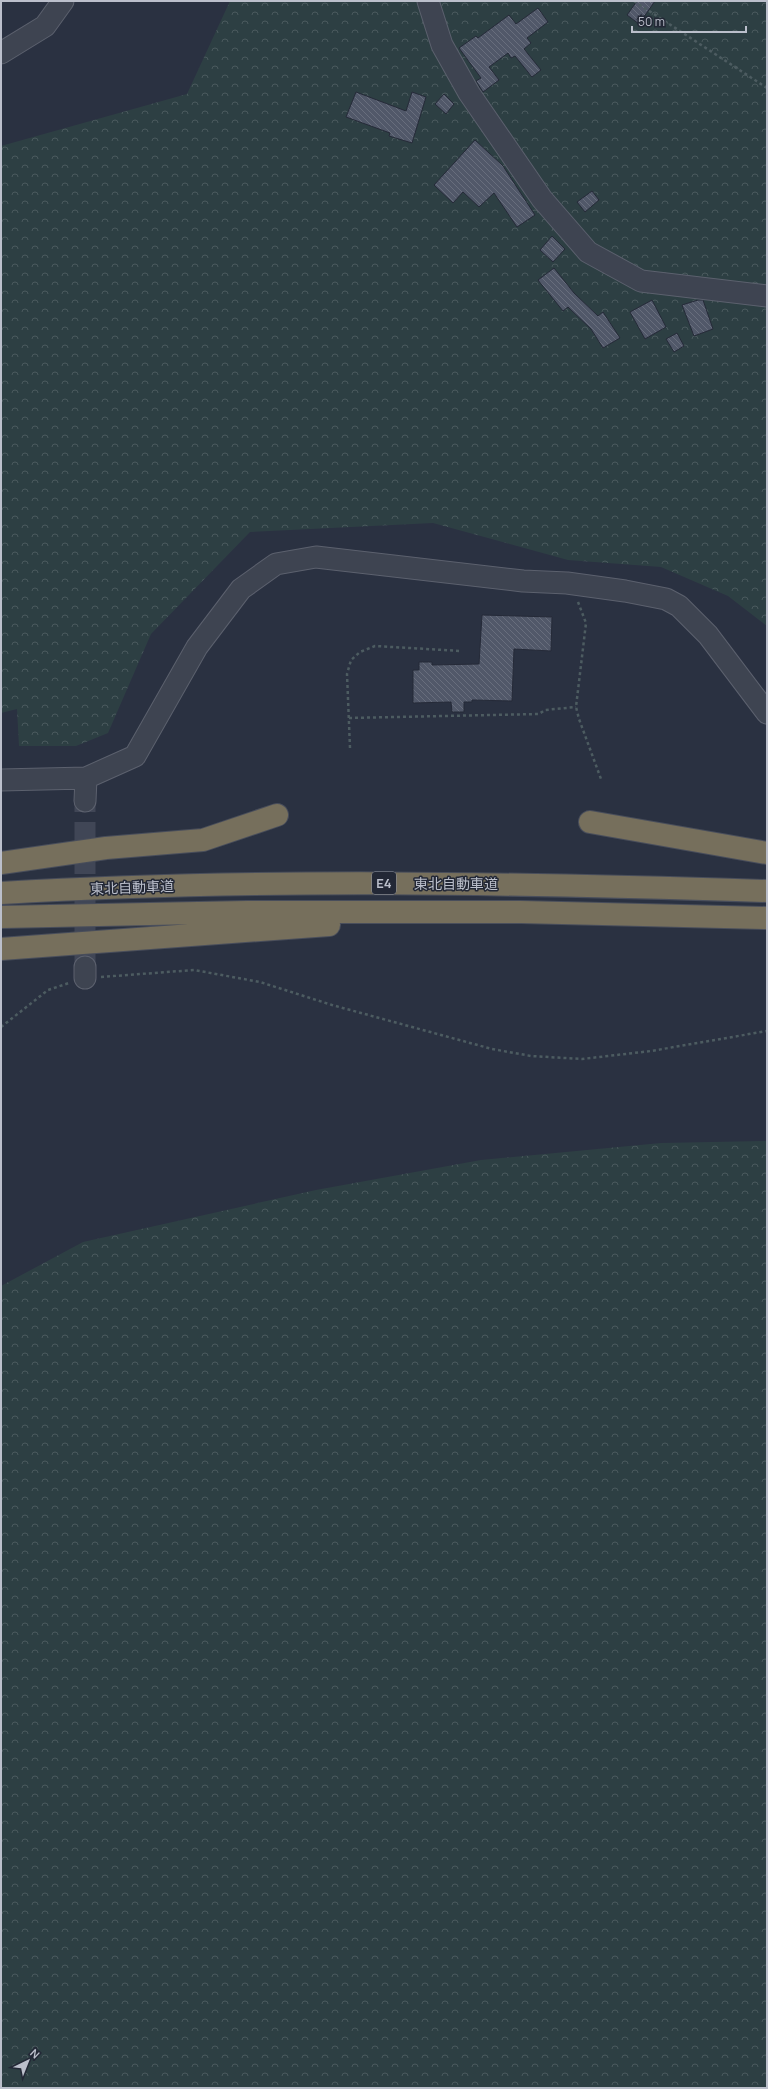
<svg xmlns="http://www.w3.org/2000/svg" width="768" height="2089" viewBox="0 0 768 2089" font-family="Manrope,'Noto Sans JP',sans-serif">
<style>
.forest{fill:url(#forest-crowns)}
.building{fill:url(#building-back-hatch);stroke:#252a38}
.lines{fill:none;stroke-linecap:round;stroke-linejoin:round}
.minor-tunnel{stroke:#404656;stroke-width:21;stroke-dasharray:21 10;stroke-linecap:butt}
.minor-casing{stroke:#5c616e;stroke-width:23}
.highway-casing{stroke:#494e5b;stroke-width:24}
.path{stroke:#4d5c61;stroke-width:2.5;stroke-dasharray:3 3;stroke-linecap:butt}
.minor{stroke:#3e4451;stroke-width:21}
.highway{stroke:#766f5c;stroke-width:22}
.labels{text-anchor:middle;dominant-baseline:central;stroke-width:3;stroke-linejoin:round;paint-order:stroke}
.shield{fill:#232836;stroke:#8d929e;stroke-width:1}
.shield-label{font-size:13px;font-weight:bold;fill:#bbbfcb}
.street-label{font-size:14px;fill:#bbbfcb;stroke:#232836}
</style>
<defs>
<pattern id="forest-crowns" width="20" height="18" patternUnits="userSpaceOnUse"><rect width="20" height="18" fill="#2d3f43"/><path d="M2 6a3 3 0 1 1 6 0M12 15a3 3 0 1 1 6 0" fill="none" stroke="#4a595d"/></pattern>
<pattern id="building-back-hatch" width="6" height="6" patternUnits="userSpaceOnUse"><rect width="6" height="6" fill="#515869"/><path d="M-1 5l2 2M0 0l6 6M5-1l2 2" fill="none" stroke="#686e7d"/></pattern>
</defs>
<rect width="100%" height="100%" fill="#2a3141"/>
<!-- forest -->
<path class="forest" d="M230,1H767V626L728,596L661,567L568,560L433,523L250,532L151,634L108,733L76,746H19L17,709L1,713V146L187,94Z
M767,1141V2088H1V1286L83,1242L316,1190L481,1160L661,1143Z"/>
<!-- building -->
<path class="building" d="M637,1H655L639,24L627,15Z
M538,8L548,22L527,38L531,43L524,49L541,70L532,77L515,56L511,58L508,53L489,67L499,80L483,92L476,81L481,78L459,48L476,36L478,38L509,15L516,24Z
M356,92L406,111L412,92L426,97L412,143L389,136L390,133L346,117Z
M444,94L454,104L446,114L435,104Z
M475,140L503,166L535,215L517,227L494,193L479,207L463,192L453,203L434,185Z
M592,191L599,200L585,212L577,202Z
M552,236L565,249L553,262L540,250Z
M554,268L574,293L598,316L603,312L620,338L603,348L591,329L568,307L563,311L538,280Z
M652,300L666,327L645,339L630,312Z
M698,300H703L713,329L694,336L682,305Z
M677,333L684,346L674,352L666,339Z
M482,615L552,617L551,651L514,649L512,701L472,700V702H464V712H452L451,702L413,703V670H419V662H432V665L479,664Z"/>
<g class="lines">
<!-- minor-tunnel -->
<path class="minor-tunnel" d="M85,967V801"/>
<defs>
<path id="minor" d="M428,1L442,45L469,93L542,199L588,252L641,281L767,296
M1,53L45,26L63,1
M1,780L86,778L135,756L197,647L241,589L276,564L316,557L523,581L567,583L625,591L666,599L679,606L708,635L767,713
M85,801L86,778
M85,967V978"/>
<path id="highway" d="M590,822L767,853
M1,863L106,848L203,840L277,815
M1,893C256,878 512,883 767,891
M1,917L247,912H521L767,918
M1,949L329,925"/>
</defs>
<!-- minor casing -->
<use href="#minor" class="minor-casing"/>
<!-- highway casing -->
<use href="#highway" class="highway-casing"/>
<!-- path -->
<path class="path" d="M634,1L767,88
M578,602L586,623L576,707L579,719L601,779
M349,718L539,714L545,710L576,707
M350,748L347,674L351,660L360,652L375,646L461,651
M101,977L194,970L260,982L332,1005L492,1049L531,1056L582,1059L651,1051L767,1031
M1,1027L48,990L69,983"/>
<!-- minor -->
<use href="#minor" class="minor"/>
<!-- highway -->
<use href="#highway" class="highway"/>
</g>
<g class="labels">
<!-- shield labels -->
<rect class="shield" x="372" y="872" width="24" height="22" rx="3"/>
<g class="shield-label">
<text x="384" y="883">E4</text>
</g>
<!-- street labels -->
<g class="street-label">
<text x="456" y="883">東北自動車道</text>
<text transform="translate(132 887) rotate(-2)">東北自動車道</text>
</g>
</g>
<!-- border -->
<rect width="768" height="2089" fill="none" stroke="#bbbfcb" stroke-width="4"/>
<!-- north arrow -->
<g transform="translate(28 2061) rotate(43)" stroke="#232836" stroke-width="3" paint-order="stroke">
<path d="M0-3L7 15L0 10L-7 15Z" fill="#bbbfcb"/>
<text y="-6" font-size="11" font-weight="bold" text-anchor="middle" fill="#bbbfcb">N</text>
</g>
<!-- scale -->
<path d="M632 26v6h114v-6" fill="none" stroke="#bbbfcb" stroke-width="2"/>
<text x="638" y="26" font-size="12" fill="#bbbfcb" stroke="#232836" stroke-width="3" paint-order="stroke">50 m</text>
</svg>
